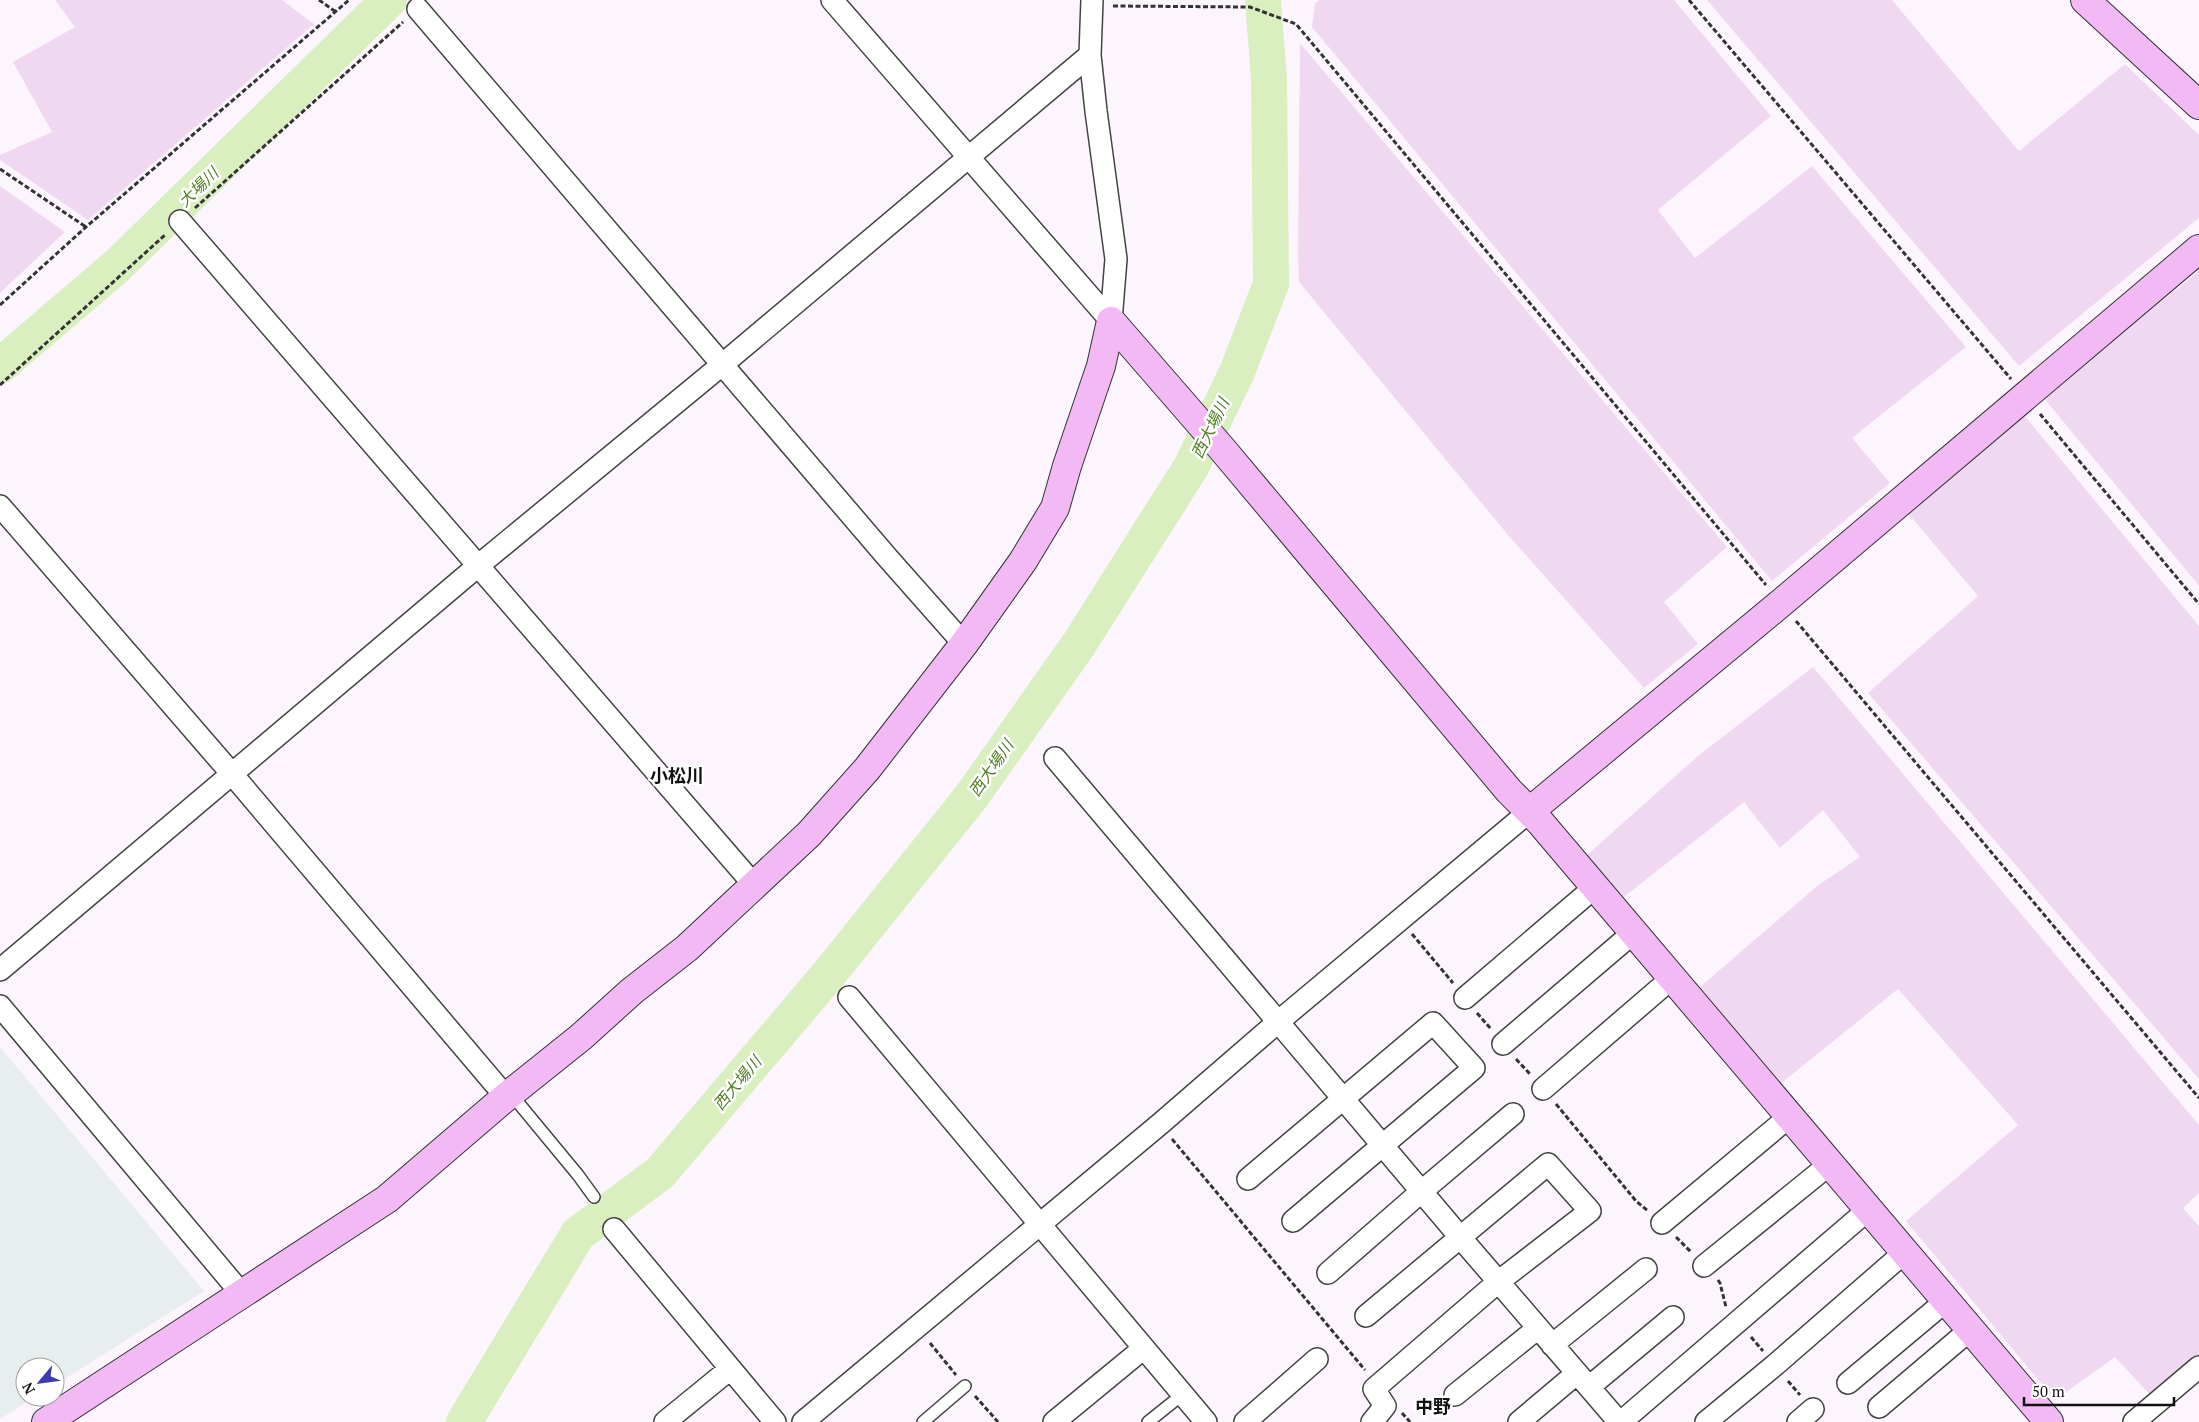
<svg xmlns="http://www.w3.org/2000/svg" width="2199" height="1422" viewBox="0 0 2199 1422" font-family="'PT Serif','Noto Sans JP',serif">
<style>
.industrial{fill:#e7eeed}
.farmland{fill:#f1d8f2}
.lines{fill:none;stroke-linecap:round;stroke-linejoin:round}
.river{stroke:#daefc0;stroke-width:36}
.lane-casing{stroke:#444;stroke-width:14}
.street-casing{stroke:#444;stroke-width:24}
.secondary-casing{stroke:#333;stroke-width:30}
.path{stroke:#333;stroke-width:3;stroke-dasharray:5 2.5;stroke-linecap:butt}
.lane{stroke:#fff;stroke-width:11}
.street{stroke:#fff;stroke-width:21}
.secondary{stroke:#f3b9f5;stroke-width:28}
.labels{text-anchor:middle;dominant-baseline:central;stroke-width:5;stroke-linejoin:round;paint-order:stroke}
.water-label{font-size:16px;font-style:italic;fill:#518025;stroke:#fff}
.quarter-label{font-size:18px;font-weight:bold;fill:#111;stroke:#fff}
</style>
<rect width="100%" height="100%" fill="#fdf5fe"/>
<!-- industrial -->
<path class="industrial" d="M0,1047L204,1291L55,1385V1367H25V1397H35L0,1419Z"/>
<!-- farmland -->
<path class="farmland" d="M55,0H282L314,24L88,220L0,160V155L52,132L13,62L75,27Z
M1319,0H1674L1771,116L1658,210L1695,258L1812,166L1966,347L1852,438L1890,483L1772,581L1312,27L1315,3Z
M1707,0H1892L2019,151L2125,64L2199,135V218L2019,366Z
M1300,43L1727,547L1664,602L1698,644L1644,688L1508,535L1299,282L1298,256Z
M0,186L65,232L0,293Z
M2199,271V586L2043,397Z
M2023,414L2199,626V1079L1868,693L1978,596L1906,511Z
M1813,667L2199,1125V1193L2183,1208L2199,1226V1358L2153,1398L2115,1357L2055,1400L1906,1221L2018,1125L1898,989L1779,1085L1700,987L1817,886L1860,857L1823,810L1780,848L1744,802L1624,897L1586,856L1698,756Z"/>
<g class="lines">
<!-- river -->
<path class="river" d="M0,366L118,265L389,0
M464,1422L578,1234L660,1173L828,975L971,797L1079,644L1191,467L1237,372L1271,284L1269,79L1263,0"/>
<defs>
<path id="lane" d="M511,1094L578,1175L594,1197
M923,1422L965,1386
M1148,1422L1183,1394"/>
<path id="street" d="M832,0L1111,321
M1092,0L1090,55L1096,111L1116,259L1111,321
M418,9L887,557L964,644
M180,221L755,886
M0,506L232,774L506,1097
M1055,758L1460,1237L1619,1422
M0,970L479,565L723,364L1090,55
M849,997L1206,1422
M1465,998L1595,887
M0,1006L241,1293
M1503,1044L1633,933
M1543,1089L1672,978
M1248,1179L1433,1023L1474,1068L1293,1221
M1662,1223L1789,1117
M614,1229L775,1422
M1704,1266L1830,1164
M1328,1273L1422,1191L1513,1114
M1366,1316L1548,1164L1590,1211L1498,1282L1374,1389L1385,1406L1372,1422
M1552,1345L1646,1269
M1848,1383L1947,1300
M1589,1387L1673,1317
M1455,1395L1538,1328
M1879,1407L1971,1329
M665,1422L730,1369
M803,1422L1160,1124L1279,1021L1530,811
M1054,1422L1144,1348
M1245,1422L1317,1359
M1519,1422L1576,1374
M1621,1422L1869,1209
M1706,1422L1775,1365L1905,1252
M1798,1422L1813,1409
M2134,1422L2199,1367"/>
<path id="secondary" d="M2085,0L2199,105
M1111,321L1223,450L1509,791L1540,822L2049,1422
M1530,811L1781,603L2199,249
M46,1422L387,1199L506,1097L581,1037L632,991L687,948L809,834L867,769L964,644L1023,561L1055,508L1067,466L1101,366L1111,321"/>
</defs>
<!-- lane casing -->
<use href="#lane" class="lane-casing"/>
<!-- street casing -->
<use href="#street" class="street-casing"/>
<!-- secondary casing -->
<use href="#secondary" class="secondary-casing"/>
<!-- path -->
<path class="path" d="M319,0L336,12
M1689,0L2011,379
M1113,6L1250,7L1296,24L1766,585
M0,169L86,227
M195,208L403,22
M0,305L86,227L349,0
M0,385L166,234
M2040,414L2199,604
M1796,621L2199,1098
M1412,934L1453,983
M1477,1013L1491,1029
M1516,1059L1530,1074
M1556,1104L1636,1201L1648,1211
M1172,1139L1365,1370
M1676,1237L1691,1252
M1718,1280L1720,1283L1726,1307
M1751,1337L1763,1351
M930,1343L956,1375
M1788,1381L1800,1395
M975,1396L998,1422
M1402,1413L1410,1422"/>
<!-- lane -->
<use href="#lane" class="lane"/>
<!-- street -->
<use href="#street" class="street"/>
<!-- secondary -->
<use href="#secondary" class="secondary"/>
</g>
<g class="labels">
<!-- water labels -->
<g class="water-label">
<text transform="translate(198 187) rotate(-44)">大場川</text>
<text transform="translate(1210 428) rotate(-64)">西大場川</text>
<text transform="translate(991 768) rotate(-55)">西大場川</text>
<text transform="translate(737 1083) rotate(-50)">西大場川</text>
</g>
<!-- quarter labels -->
<g class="quarter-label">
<text x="677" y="775">小松川</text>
<text x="1433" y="1406">中野</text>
</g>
</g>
<!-- north arrow -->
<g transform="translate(40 1382) rotate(241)"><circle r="24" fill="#ffffff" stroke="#a0a0a0"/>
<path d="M0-4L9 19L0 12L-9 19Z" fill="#3d39b0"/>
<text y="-8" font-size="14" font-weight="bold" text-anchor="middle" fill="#111111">N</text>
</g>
<!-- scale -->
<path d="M2024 1397v8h150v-8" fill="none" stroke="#111111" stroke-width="2.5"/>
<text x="2032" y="1397" font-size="15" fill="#111111" stroke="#ffffff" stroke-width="4" paint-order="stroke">50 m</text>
</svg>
